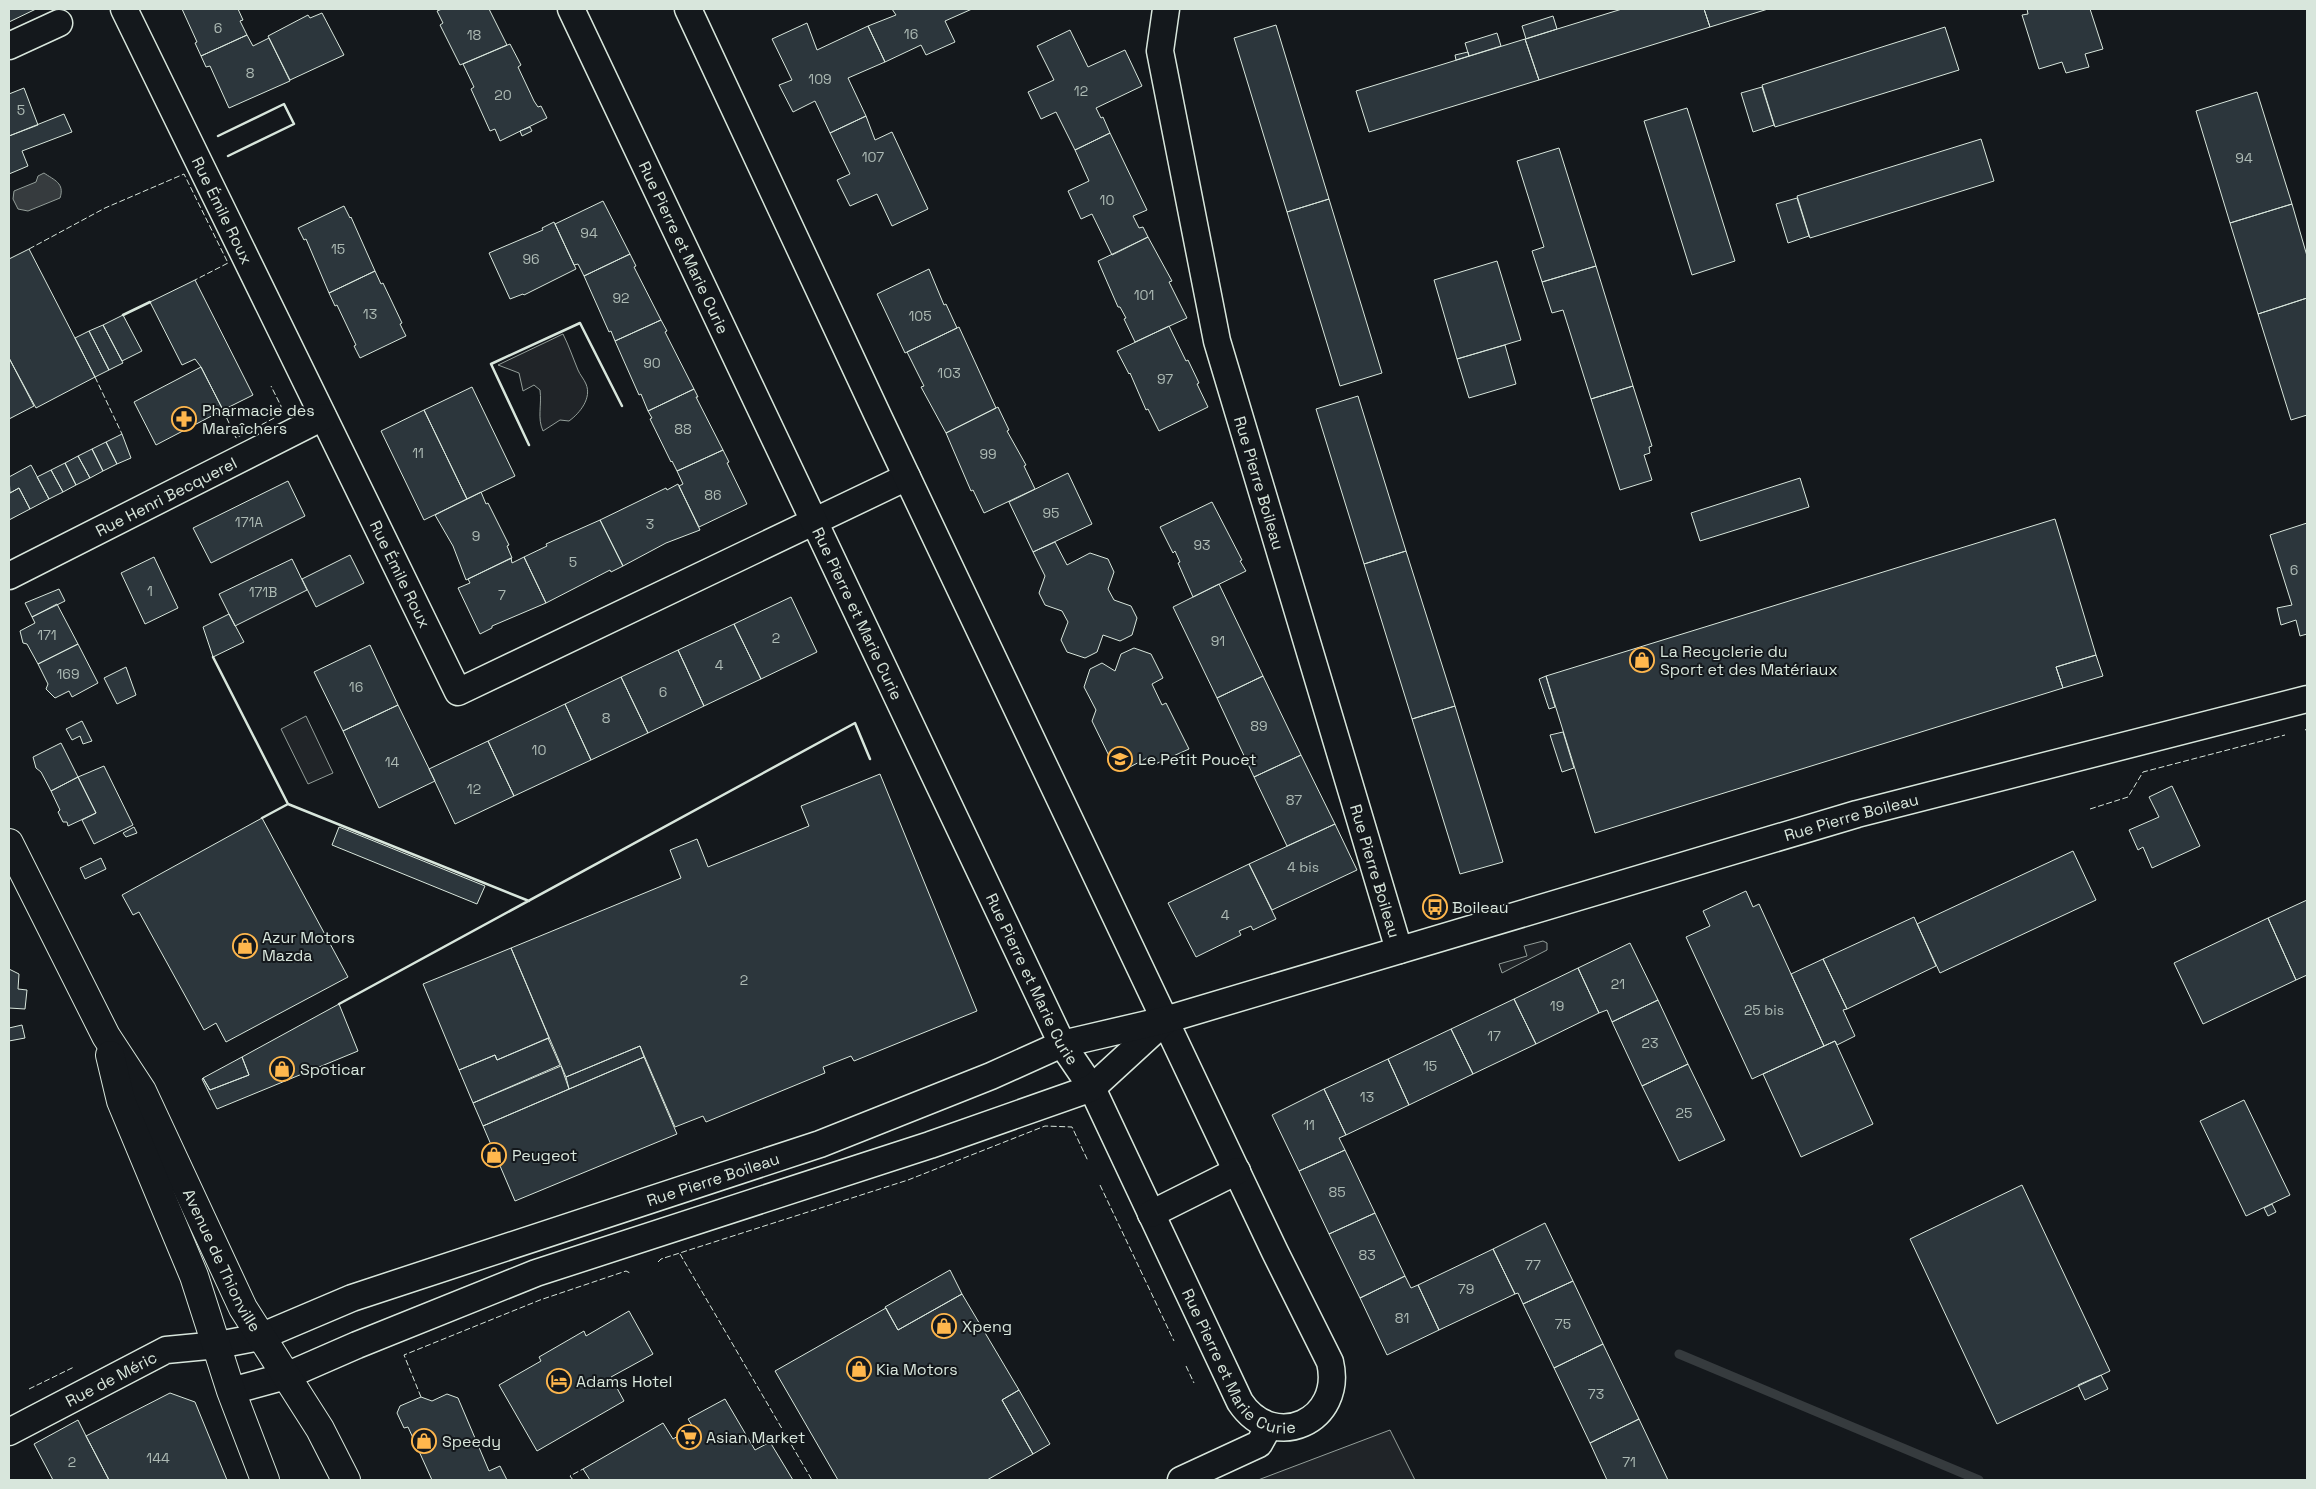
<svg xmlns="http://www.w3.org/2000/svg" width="2316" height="1489" viewBox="0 0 2316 1489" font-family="'Space Grotesk',sans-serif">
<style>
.green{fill:#202428;stroke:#939e99}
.water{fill:#363b3e;stroke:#939e99}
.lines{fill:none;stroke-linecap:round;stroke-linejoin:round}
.stream{stroke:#363b3e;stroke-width:9}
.building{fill:#2c363c;stroke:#d8e6dc}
.minor-casing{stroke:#d8e6dc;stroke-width:29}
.primary-casing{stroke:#d8e6dc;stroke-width:30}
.minor{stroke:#14181c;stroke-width:26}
.primary{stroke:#14181c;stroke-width:28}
.fence{stroke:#d8e6dc;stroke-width:1;stroke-dasharray:6 2.5;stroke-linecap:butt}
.wall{stroke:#d8e6dc;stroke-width:2.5}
.labels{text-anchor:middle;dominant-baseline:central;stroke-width:4;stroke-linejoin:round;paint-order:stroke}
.number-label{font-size:14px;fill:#adbab4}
.street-label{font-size:16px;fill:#d8e6dc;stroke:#14181c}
.poi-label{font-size:16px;fill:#d8e6dc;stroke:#14181c;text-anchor:start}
</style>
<rect width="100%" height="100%" fill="#14181c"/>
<!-- green -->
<path class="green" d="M563,334C569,346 573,358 578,370C580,375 584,379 586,384C592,398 580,413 569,421L560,420L543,431C537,418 542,405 540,390L534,385L523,391L519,373L498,365Z
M306,716L333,773L308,784L281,729Z
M1543,941L1547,943V950L1502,973L1499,964L1527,956L1524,946Z
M1390,1430L1415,1480H1258Z"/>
<!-- water -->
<path class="water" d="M44,173C54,180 65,183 60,198L28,211L18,209L13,199L14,191L36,182L38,176Z"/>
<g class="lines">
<!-- stream -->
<path class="stream" d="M1679,1354L1979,1480"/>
</g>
<!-- building -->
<path class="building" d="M9,9H36L9,22Z
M182,9H238L243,20L240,21L247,35L201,56L195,43L197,42Z
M442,9H489L507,45L460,65L440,25L443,23L437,11Z
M892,9H972L945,21L955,42L926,55L921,45L885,62L868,26L896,15Z
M1622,9H1704L1710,27L1539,80L1525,39Z
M1704,9H1768L1710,27Z
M2027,9H2090L2103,49L2085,54L2089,67L2066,73L2062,62L2039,69L2022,15L2028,14Z
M322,13L344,55L290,80L268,36L308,15L310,18Z
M1553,16L1557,29L1526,39L1522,26Z
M807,23L817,50L868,26L885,62L848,78L866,116L830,133L815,101L793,112L779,85L792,80L772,39Z
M1276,25L1329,199L1287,212L1234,38Z
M1945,27L1959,70L1775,127L1762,85Z
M1070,30L1088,67L1125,50L1142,86L1096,108L1101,118L1103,117L1110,133L1075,150L1056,112L1041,119L1028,92L1054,80L1037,46Z
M1497,33L1501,46L1469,56L1465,43Z
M247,35L253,46L269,38L290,81L229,108L210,66L206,67L201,56Z
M1525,39L1539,80L1369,132L1356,91Z
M510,44L521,65L518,67L534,101L538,107L541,106L547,118L500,141L495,129L490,131L471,89L474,87L463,64Z
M1468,52L1469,56L1456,60L1455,55Z
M1762,87L1774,125L1753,132L1741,93Z
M24,88L38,125L9,136V94Z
M2257,92L2292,204L2230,223L2196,111Z
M1687,108L1735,261L1692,275L1644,121Z
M64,114L72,132L22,151L28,166L9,174V136Z
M866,116L875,140L892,132L928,209L892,226L877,194L850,206L837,180L850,174L830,133Z
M530,127L532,131L522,136L520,131Z
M1110,133L1147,210L1133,216L1139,228L1143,227L1148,237L1112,255L1092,214L1081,219L1068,191L1089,181L1075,150Z
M1981,139L1994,181L1810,238L1797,196Z
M1559,148L1596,266L1542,282L1532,251L1544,247L1517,161Z
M1797,198L1809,236L1788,243L1776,204Z
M1329,199L1382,373L1340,386L1287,212Z
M603,201L630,254L584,276L578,264L574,265L555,224Z
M2292,204L2307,256V298L2258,314L2230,223Z
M344,206L350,218L351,217L375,271L329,293L306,239L304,240L298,228Z
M554,222L576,269L524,295L523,294L510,299L489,253L543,230L542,228Z
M1148,237L1172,281L1169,282L1187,318L1135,342L1124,319L1126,318L1120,307H1118L1098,261Z
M29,249L95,377L36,408L9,358V259Z
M630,254L636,266L634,267L661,320L615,341L611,331L609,332L584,276Z
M1497,261L1521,340L1457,359L1434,280Z
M1596,266L1633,386L1591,399L1563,310L1552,313L1542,282Z
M929,269L944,305L946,304L957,328L905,353L877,294Z
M375,271L381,284L383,283L402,323L400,324L406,336L360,358L354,346L356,345L337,305L335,306L329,293Z
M195,280L253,395L223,410L201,367L195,359L182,365L150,302Z
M2307,298V415L2291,420L2258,314Z
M123,315L142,351L122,361L103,325Z
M661,320L667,331L665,332L694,389L648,411L641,394L639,395L615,341Z
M103,325L123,363L109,370L89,331Z
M1169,326L1186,361L1188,360L1199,383L1197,384L1208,407L1159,431L1148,409L1146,410L1130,373L1129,374L1117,351Z
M959,327L996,408L946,433L921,387L924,386L907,352Z
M89,331L109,370L95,377L75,338Z
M1505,345L1516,384L1469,398L1457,359Z
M9,358L34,406L9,419Z
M201,367L223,410L156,445L134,402Z
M1633,386L1652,446L1649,447L1650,453L1644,455L1652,480L1620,490L1591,399Z
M472,387L515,476L467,499L424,410Z
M694,389L698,397H696L723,450L677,471L672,461L671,462L650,419L652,418L648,411Z
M1358,396L1406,551L1364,564L1316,409Z
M998,407L1009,430L1007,431L1026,465L1024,466L1035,489L984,513L973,490L971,491L946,433Z
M424,410L467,499L424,520L381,431Z
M122,434L131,458L117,464L106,442Z
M106,442L117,464L103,471L92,449Z
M92,449L103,471L90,478L78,456Z
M723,450L729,462L727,463L747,504L699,527L679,486L683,484L677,471Z
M78,456L90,478L76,485L65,463Z
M65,463L76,485L63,492L51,470Z
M31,465L49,499L30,509L19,488L10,493L9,477Z
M51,470L63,492L49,499L37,477Z
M1068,473L1092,524L1033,552L1009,502Z
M1800,478L1809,507L1700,541L1691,513Z
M288,481L305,516L211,563L193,528Z
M678,484L700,530L666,543L623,566L600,520L666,488L667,490Z
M19,488L30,509L9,520V489L10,493Z
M481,492L486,504L488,503L509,545L507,546L512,558L466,580L453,546L435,515Z
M1212,502L1242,560L1240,561L1246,571L1193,597L1178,563L1180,562L1175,551L1173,553L1160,527Z
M2055,519L2096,655L2056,667L2063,688L1595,833L1546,676Z
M600,520L623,566L611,572L610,570L546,603L524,557L547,546L546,544Z
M2307,523V634L2300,636L2296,620L2281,625L2277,608L2292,605L2270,535Z
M1055,542L1067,565L1090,553L1108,559L1114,572L1108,589L1114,600L1131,606L1137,618L1132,635L1120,641L1103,635L1097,652L1085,658L1067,652L1061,640L1068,622L1062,611L1045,605L1039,593L1045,576L1033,552Z
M1406,551L1455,706L1412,719L1364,564Z
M350,555L364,583L316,607L302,579Z
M154,557L178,608L145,624L121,573Z
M524,557L546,603L492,626V628L480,634L458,588L470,583L468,579L511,558L512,563Z
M292,559L307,590L235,626L219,594Z
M1219,584L1263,676L1217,698L1173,607Z
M59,589L65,601L32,617L25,603Z
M791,597L817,652L761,679L734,624Z
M57,604L78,644L38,664L27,644L23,643L20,631L35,623L32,617Z
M229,614L244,642L213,657L203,627Z
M734,624L761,679L704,706L678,650Z
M78,644L98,683L72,697L69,691L55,698L46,689L48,684L38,664Z
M370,645L398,705L343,731L314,672Z
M1134,648L1151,654L1163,678L1152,684L1162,705L1166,703L1189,749L1153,765L1149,757L1126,769L1113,764L1092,721L1096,710L1084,687L1090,669L1102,663L1115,671L1121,654Z
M678,650L704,706L648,733L621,677Z
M2096,655L2103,676L2063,688L2056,667Z
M126,667L136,695L117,704L104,678Z
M1263,676L1301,755L1254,777L1217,698Z
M1546,676L1555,707L1549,709L1539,679Z
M621,677L648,733L591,760L565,704Z
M565,704L591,760L514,796L488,741Z
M398,705L435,781L379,808L343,731Z
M1455,706L1503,862L1460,874L1412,719Z
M82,721L92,741L83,744L80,736L72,740L66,729Z
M1563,732L1574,768L1562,772L1550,735Z
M488,741L514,796L455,824L429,769Z
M61,743L78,777L51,791L41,772L36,768L33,757Z
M1301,755L1335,824L1287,846L1254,777Z
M104,766L133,825L94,844L82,820L96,813L78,777Z
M880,774L977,1011L854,1061L851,1056L823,1067L825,1073L706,1122L703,1116L675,1127L640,1046L566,1077L511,948L681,878L670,850L697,839L708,867L809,826L801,806Z
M78,777L96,813L68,826L67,822H63L58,812L60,810L51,791Z
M2172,786L2200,846L2152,868L2143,847L2138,850L2129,830L2159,817L2149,797Z
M262,818L348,977L226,1042L216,1023L204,1030L139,912L133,915L122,895Z
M1335,824L1357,870L1272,910L1249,864Z
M134,827L137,833L126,837L123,833Z
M339,827L485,886L477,904L332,845Z
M2073,851L2096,900L1940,973L1917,924Z
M101,858L106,869L85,879L80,868Z
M1249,864L1276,919L1253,930L1251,926L1239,931L1241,935L1196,957L1168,903Z
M1746,891L1753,907L1759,904L1824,1046L1752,1079L1686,937L1710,926L1703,911Z
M2307,900V975L2296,980L2268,918Z
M1914,917L1936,966L1847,1009L1823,959Z
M2268,918L2296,980L2203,1024L2174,963Z
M1630,943L1658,1000L1612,1022L1607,1010L1599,1013L1578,968Z
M511,948L549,1038L497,1060L495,1055L459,1070L423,984Z
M1823,959L1847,1009L1843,1010L1855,1036L1837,1045L1835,1041L1824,1046L1791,974Z
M1578,968L1599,1013L1536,1044L1514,999Z
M9,969L19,974L18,989L27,990L25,1009L9,1008Z
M1514,999L1536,1044L1473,1074L1451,1029Z
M1658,1000L1688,1064L1642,1086L1612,1022Z
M339,1004L358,1051L217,1109L202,1079L203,1078L210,1090L249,1075L242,1057Z
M22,1025L25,1038L9,1041V1028Z
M1451,1029L1473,1074L1409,1105L1388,1059Z
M548,1038L560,1065L473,1103L459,1070L495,1055L497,1060Z
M1835,1041L1873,1124L1801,1157L1763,1074Z
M640,1046L644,1057L569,1089L566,1077Z
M242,1057L249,1075L210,1090L203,1078Z
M644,1057L677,1134L515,1201L483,1126Z
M1388,1059L1409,1105L1346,1135L1324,1089Z
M1688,1064L1725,1140L1679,1161L1642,1086Z
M561,1066L569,1089L483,1126L473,1103Z
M1324,1089L1346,1135L1339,1138L1345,1150L1299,1171L1272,1115Z
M2244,1100L2290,1195L2246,1216L2200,1121Z
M1345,1150L1375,1213L1329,1234L1299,1171Z
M2022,1185L2110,1371L1997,1424L1910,1239Z
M2272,1204L2276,1212L2268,1216L2264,1208Z
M1375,1213L1405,1276L1360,1298L1329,1234Z
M1545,1223L1573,1281L1523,1304L1518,1293L1515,1294L1493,1249Z
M1493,1249L1515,1294L1439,1330L1418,1285Z
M950,1270L962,1294L898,1330L885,1307Z
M1405,1276L1411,1288L1418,1285L1439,1330L1387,1355L1360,1298Z
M1573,1281L1603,1344L1554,1368L1523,1304Z
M962,1294L1019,1390L1002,1400L1033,1454L987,1480H838L775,1371L886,1308L898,1330Z
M629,1311L653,1354L611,1377L624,1401L537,1451L499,1385L541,1361L539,1357L584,1331L586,1336Z
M1603,1344L1639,1419L1590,1443L1554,1368Z
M2101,1375L2108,1389L2085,1400L2078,1385Z
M1019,1390L1050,1444L1033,1454L1002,1400Z
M170,1393L195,1402L227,1480H109L86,1436Z
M447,1394L458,1398L489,1471L500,1466L507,1480H432L408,1427L404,1428L397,1413L400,1406L421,1397L432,1401Z
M725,1399L755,1450L770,1442L793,1480H590L583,1469L663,1423L673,1439L693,1427L688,1419Z
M1639,1419L1668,1480H1607L1590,1443Z
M78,1420L86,1436L109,1480H53L34,1444Z"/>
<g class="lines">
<defs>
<g id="minor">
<path id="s1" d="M124,9L458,692L907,477"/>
<path id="s2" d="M571,9L1062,1044L1092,1088L1240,1402C1274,1453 1344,1421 1330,1362L1275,1252L879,418L688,9"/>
<path id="s3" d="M1166,9L1160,51L1217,341L1399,950"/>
<path d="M9,46L59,23"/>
<path id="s4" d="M9,576L323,417"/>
<path d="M1151,1214L1237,1171"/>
<path d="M231,1391L286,1376L357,1345L536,1273L930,1145L1092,1088L1165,1021"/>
<path id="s5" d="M9,1432L166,1350L218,1345L260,1337L352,1298L820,1144L991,1076L1062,1044L1165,1020L1857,814L2307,699"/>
<path d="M1181,1480L1259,1444L1269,1426"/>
</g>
<g id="primary">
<path id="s6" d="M9,843L106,1036L142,1091L243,1308L320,1429L346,1480"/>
<path d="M110,1055L121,1101L194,1276L231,1391L265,1480"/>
</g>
</defs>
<!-- minor casing -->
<use href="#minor" class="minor-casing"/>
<!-- primary casing -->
<use href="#primary" class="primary-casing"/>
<!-- minor -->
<use href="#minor" class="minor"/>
<!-- primary -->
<use href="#primary" class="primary"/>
<!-- fence -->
<path class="fence" d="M29,249L105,208L184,174L228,263L195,280
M95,377L122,434
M223,410L236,438L280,415L281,406L271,386
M2305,730L2307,729
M2090,809L2128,797L2143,772L2285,735
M1100,1185L1174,1341
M680,1254L812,1480
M658,1262L661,1259L908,1180L1045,1126L1072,1127L1088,1161
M1186,1366L1194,1383
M29,1389L74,1367
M421,1397L404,1355L540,1300L626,1271L630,1273
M9,1399L10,1398
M573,1480L570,1476L583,1469"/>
<!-- wall -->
<path class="wall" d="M218,136L284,104L294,124L228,156
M123,315L150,302
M529,445L491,364L580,323L622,406
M213,657L288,804
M262,818L288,804L529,901
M339,1004L855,723L870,759"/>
</g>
<!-- icons -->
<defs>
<symbol id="pharmacy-ring" viewBox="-11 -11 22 22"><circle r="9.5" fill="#14181c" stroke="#ffb74d" stroke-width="1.5"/><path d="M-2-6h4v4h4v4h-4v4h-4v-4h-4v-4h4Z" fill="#ffb74d"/></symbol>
<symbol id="shop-ring" viewBox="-11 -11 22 22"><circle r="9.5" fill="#14181c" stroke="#ffb74d" stroke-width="1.5"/><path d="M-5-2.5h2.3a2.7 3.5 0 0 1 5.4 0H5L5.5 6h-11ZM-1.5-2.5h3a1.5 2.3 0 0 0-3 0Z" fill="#ffb74d"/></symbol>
<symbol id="school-ring" viewBox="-11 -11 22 22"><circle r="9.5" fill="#14181c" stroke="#ffb74d" stroke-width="1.5"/><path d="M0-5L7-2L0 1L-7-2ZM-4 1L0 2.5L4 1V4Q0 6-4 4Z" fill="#ffb74d"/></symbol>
<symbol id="bus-ring" viewBox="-11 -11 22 22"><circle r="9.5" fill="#14181c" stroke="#ffb74d" stroke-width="1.5"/><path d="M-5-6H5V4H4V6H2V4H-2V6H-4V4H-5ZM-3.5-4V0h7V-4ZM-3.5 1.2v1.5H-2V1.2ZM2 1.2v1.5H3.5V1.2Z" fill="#ffb74d"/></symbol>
<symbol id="hotel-ring" viewBox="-11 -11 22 22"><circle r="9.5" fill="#14181c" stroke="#ffb74d" stroke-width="1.5"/><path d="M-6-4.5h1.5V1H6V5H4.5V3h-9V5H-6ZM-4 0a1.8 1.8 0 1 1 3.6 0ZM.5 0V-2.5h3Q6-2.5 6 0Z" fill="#ffb74d"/></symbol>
<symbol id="supermarket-ring" viewBox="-11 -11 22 22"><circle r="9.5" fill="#14181c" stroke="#ffb74d" stroke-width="1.5"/><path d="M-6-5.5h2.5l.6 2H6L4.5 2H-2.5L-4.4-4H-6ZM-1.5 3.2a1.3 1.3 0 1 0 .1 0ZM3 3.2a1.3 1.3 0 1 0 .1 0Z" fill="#ffb74d"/></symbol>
</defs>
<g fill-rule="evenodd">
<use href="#pharmacy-ring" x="170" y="405" width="28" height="28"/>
<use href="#shop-ring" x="1628" y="646" width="28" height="28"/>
<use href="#school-ring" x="1106" y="745" width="28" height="28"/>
<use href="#bus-ring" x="1421" y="893" width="28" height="28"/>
<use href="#shop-ring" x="231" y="932" width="28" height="28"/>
<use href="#shop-ring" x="268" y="1055" width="28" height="28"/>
<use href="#shop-ring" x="480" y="1141" width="28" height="28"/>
<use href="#shop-ring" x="930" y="1312" width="28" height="28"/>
<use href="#shop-ring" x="845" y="1355" width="28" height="28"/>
<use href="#hotel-ring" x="545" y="1367" width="28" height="28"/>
<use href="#supermarket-ring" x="675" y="1423" width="28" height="28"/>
<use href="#shop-ring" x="410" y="1427" width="28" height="28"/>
</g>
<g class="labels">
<!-- number labels -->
<g class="number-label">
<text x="218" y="28">6</text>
<text x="911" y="34">16</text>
<text x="474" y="35">18</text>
<text x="250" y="73">8</text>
<text x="820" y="79">109</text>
<text x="1081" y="91">12</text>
<text x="503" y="95">20</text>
<text x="21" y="110">5</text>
<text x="873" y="157">107</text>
<text x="2244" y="158">94</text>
<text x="1107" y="200">10</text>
<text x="589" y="233">94</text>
<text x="338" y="249">15</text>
<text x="531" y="259">96</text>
<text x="1144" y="295">101</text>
<text x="621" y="298">92</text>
<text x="370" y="314">13</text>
<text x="920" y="316">105</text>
<text x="652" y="363">90</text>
<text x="949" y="373">103</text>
<text x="1165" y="379">97</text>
<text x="683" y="429">88</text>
<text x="418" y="453">11</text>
<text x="988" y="454">99</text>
<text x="713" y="495">86</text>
<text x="1051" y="513">95</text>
<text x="249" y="522">171A</text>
<text x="650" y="524">3</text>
<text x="476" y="536">9</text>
<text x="1202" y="545">93</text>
<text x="573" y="562">5</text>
<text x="2294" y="570">6</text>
<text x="150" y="591">1</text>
<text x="263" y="592">171B</text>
<text x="502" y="595">7</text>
<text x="47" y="635">171</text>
<text x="776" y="638">2</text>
<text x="1218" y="641">91</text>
<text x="719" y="665">4</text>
<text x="68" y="674">169</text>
<text x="356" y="687">16</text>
<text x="663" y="692">6</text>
<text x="606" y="718">8</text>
<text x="1259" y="726">89</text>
<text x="539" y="750">10</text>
<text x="392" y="762">14</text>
<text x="474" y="789">12</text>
<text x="1294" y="800">87</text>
<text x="1303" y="867">4 bis</text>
<text x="1225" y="915">4</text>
<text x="744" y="980">2</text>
<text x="1618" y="984">21</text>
<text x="1557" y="1006">19</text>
<text x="1764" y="1010">25 bis</text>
<text x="1494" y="1036">17</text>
<text x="1650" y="1043">23</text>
<text x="1430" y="1066">15</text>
<text x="1367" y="1097">13</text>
<text x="1684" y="1113">25</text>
<text x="1309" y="1125">11</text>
<text x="1337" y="1192">85</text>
<text x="1367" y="1255">83</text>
<text x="1533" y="1265">77</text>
<text x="1466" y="1289">79</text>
<text x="1402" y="1318">81</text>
<text x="1563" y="1324">75</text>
<text x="1596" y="1394">73</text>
<text x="158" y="1458">144</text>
<text x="72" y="1462">2</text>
<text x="1629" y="1462">71</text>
</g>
<!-- street labels -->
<g class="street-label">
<text stroke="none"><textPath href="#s1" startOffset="224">Rue Émile Roux</textPath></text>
<text stroke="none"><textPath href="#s2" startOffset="264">Rue Pierre et Marie Curie</textPath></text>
<text stroke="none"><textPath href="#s3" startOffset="486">Rue Pierre Boileau</textPath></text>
<text stroke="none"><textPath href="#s4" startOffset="176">Rue Henri Becquerel</textPath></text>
<text stroke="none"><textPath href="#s1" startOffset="629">Rue Émile Roux</textPath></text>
<text stroke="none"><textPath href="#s2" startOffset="669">Rue Pierre et Marie Curie</textPath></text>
<text stroke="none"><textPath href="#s5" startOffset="1948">Rue Pierre Boileau</textPath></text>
<text stroke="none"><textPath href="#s3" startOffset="891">Rue Pierre Boileau</textPath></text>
<text stroke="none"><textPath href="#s2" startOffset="1074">Rue Pierre et Marie Curie</textPath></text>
<text stroke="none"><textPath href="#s5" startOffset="752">Rue Pierre Boileau</textPath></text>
<text stroke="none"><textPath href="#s6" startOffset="469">Avenue de Thionville</textPath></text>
<text stroke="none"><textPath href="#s2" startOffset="1516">Rue Pierre et Marie Curie</textPath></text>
<text stroke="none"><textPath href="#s5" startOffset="115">Rue de Méric</textPath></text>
</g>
<!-- poi labels -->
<g class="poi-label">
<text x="202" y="410">Pharmacie des<tspan x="202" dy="18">Maraîchers</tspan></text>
<text x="1660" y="651">La Recyclerie du<tspan x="1660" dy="18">Sport et des Matériaux</tspan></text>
<text x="1138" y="759">Le Petit Poucet</text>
<text x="1452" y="907">Boileau</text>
<text x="262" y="937">Azur Motors<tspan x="262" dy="18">Mazda</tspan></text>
<text x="300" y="1069">Spoticar</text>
<text x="512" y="1155">Peugeot</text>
<text x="962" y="1326">Xpeng</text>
<text x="876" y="1369">Kia Motors</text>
<text x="576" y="1381">Adams Hotel</text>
<text x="706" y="1437">Asian Market</text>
<text x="442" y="1441">Speedy</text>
</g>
</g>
<!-- border -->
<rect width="2316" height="1489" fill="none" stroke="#d8e6dc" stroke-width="20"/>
</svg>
